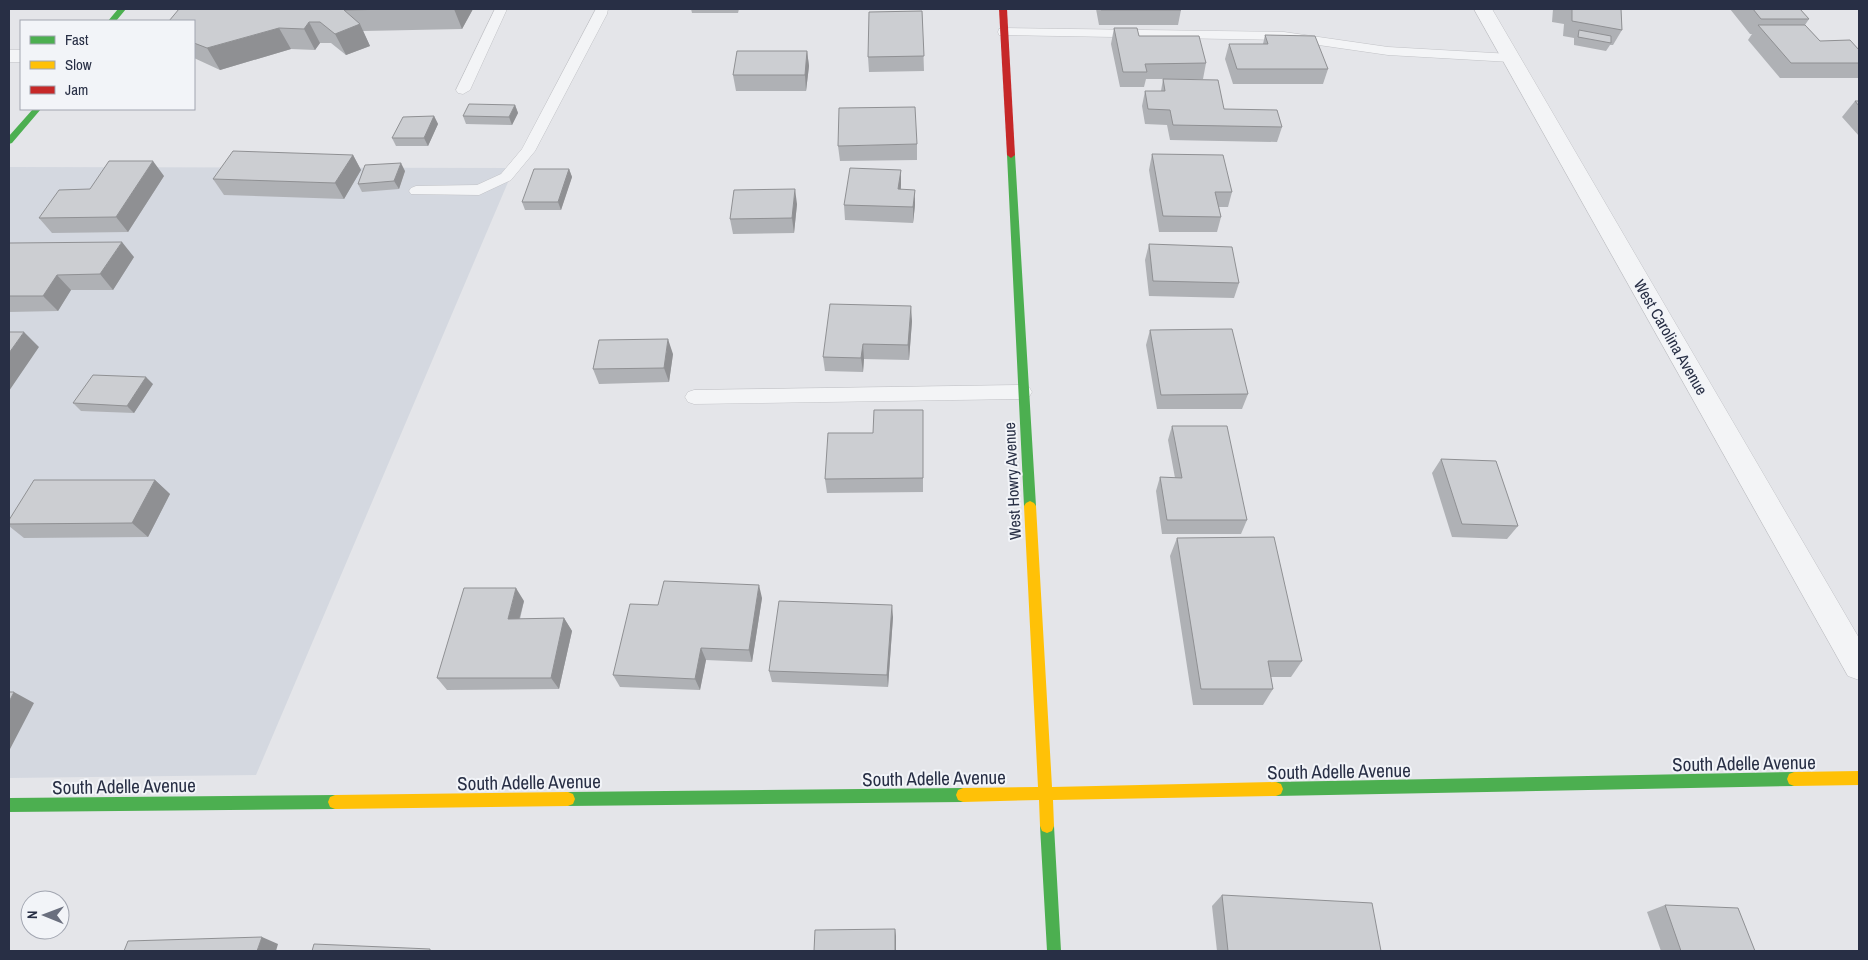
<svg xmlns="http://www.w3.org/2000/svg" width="1868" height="960" viewBox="0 0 1868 960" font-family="'Archivo Narrow',sans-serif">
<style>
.built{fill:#d4d8e0}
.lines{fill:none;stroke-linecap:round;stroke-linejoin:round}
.lane-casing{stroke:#c2c3c7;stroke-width:1}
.street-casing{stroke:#c2c3c7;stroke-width:1}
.lane{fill:#f3f4f6;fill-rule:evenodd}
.street{fill:#f3f4f6;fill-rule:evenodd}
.fast{fill:#4caf50;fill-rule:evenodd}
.slow{fill:#ffc107;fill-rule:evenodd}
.jam{fill:#c62828;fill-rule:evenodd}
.wall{fill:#afb1b5}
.shaded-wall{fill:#8f9093}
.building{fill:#ccced2;stroke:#8f9093}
.labels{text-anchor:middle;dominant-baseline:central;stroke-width:4;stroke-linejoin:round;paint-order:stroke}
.street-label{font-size:16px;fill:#282f45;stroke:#f2f4f8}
.near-street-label{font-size:19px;fill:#282f45;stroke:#f2f4f8}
</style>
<rect width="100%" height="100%" fill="#e4e5e9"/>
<!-- built -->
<path class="built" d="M9,167L514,168L256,775L9,778Z"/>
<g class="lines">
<defs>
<path id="lane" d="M495,9H507L470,90L463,94L458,93L456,90Z
M596,9H608L607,14L535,151L511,180L479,195L411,194L409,191L411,188L416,186L477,185L501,174L522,149Z
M1004,28L1284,32L1388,47L1511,54L1518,58L1511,62L1388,55L1284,40L999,35L998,32L999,29Z
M1023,385L1029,387L1032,392L1029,397L1023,399L694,404L688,402L685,397L688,392L694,390Z"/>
<path id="street" d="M1474,9H1492L1859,638V680L1848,676Z
M9,50H21V62H9Z"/>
</defs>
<!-- lane casing -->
<use href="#lane" class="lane-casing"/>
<!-- street casing -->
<use href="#street" class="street-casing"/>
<!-- lane -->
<use href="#lane" class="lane"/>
<!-- street -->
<use href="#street" class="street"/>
<!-- fast -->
<path class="fast" d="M118,9H126L116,21H108Z
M33,109H41L12,143L9,144V136Z
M1011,152L1015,155L1036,506L1034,509H1026L1024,506L1007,155Z
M1794,772L1799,774L1801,779L1799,784L1794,786L1276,796L1271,794L1269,789L1271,784L1276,782Z
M963,788L968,790L970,795L968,800L963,802L568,806L563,804L561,799L563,794L568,792Z
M335,795L340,797L342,802L340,807L335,809L9,812V798Z
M1047,819L1052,821L1054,826L1061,951H1047L1040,826L1042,821Z"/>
<!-- slow -->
<path class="slow" d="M1030,501L1034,503L1036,506L1052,787L1276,782L1281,784L1283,789L1281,794L1276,796L1053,800L1054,826L1052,831L1047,833L1042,831L1040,826L1039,800L963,802L958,800L956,795L958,790L963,788L1038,787L1024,506L1026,503Z
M1859,771V785L1794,786L1789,784L1787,779L1789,774L1794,772Z
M568,792L573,794L575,799L573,804L568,806L335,809L330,807L328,802L330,797L335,795Z"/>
<!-- jam -->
<path class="jam" d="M999,9H1007L1015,155L1011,158L1007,155Z"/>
</g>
<!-- wall -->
<path class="wall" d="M179,9H473L462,29L363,31L370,46L346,55L331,43H320L315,50L291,49L220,70L194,58V21Z
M691,9H739L738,13H692Z
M1096,9H1181V10L1178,25H1099Z
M1553,9H1621L1622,30L1613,45H1610L1606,51L1574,45V38L1563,36L1564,24L1552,22Z
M1730,9H1800L1809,19L1805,25L1820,41L1859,63V77L1858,78H1780L1748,40L1752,34H1750Z
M922,11L924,71L869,72L868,57Z
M1114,28L1139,36L1206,63L1203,79H1146L1144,87H1120L1111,44Z
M1265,35L1328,69L1323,84H1233L1225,59L1229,44H1263Z
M807,51L809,66L806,91H736L733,75Z
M1163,79L1224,109L1282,127L1277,142L1170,140L1167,125L1145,124L1142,106L1145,91H1161Z
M1855,101H1859V136L1842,117Z
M515,105L518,113L512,125L466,124L463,116Z
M434,116L438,124L428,146H396L392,138Z
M917,144V160L840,161L838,146Z
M1152,154L1232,192L1228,207H1219L1221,217L1217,232H1159L1149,170Z
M353,155L361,170L344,199L224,195L213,179Z
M569,169L572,177L561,210H525L522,202Z
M901,170V189L915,205L913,223L845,220L844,205Z
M405,171L399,189L362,192L358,184Z
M164,176L128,232L52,233L39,218L90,189Z
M797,204L794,233L733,234L730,219Z
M9,244L134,257L113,290H71L58,311L9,312Z
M1149,244L1239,283L1234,298L1149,296L1145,260Z
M912,321L909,360L864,359L863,372L825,371L823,357Z
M1150,330L1248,394L1242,409H1157L1146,345Z
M673,354L669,382L599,384L593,369Z
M153,384L134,413L81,411L73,403Z
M923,410V492L827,493L825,479L873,433Z
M1172,426L1247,520L1241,534H1162L1156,491L1160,477L1175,478L1168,440Z
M1441,459L1518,526L1507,539L1452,537L1432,473Z
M155,480L170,494L148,537L24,538L9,526V520Z
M1177,538L1302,661L1291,677H1271L1273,689L1263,705H1193L1170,556Z
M762,598L752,662L706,660L700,690L620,687L613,675L658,605Z
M524,601L520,619L564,618L572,631L559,689L447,690L437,678Z
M893,617L888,687L772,682L769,671Z
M1222,895L1381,951H1217L1212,906Z
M1665,905L1755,951H1661L1647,912Z"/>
<!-- shaded-wall -->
<path class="shaded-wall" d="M454,9H473L462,29Z
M309,22L320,43L315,50L304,29Z
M360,24L370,46L346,55L335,34Z
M279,28L291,49L220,70L207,48Z
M807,51L809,66L806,91L805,75Z
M515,105L518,113L512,125L509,117Z
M434,116L438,124L428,146L424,138Z
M353,155L361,170L344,199L335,183Z
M153,161L164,176L128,232L116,217Z
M401,163L405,171L399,189L394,181Z
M569,169L572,177L561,210L558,202Z
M901,170V185L899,205L898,189Z
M795,189L797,204L794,233L792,218Z
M915,190V205L913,223V207Z
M122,242L134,257L113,290L100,274Z
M57,275L71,290L58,311L43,296Z
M911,306L912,321L909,360L908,345Z
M24,332L39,347L9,391V353Z
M668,339L673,354L669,382L664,368Z
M863,344L864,359L863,372L861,358Z
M146,377L153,384L134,413L127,406Z
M155,480L170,494L148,537L132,523Z
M759,585L762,598L752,662L749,650Z
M516,588L524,601L516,631L508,619Z
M892,605L893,617L888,687L887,675Z
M564,618L572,631L559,689L551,678Z
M701,648L706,660L700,690L695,679Z
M14,692L34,703L9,751V702Z
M895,929L896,936V951H895Z
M262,937L278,944L276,951H257Z"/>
<!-- building -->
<path class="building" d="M179,9H394L344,10L360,24L335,34L320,22H309L304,29L279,28L207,48L194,43V21H169Z
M1101,9H1181V10H1101Z
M1572,9H1621L1622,30L1572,21Z
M1753,9H1800L1809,19H1761Z
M922,11L924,56L868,57L869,12Z
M1758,25H1805L1820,41L1850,40L1859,50V63H1791Z
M1114,28H1137L1139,36H1199L1206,63L1145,64L1147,72H1123Z
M1579,30L1611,36V43L1578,37Z
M1265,35L1315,36L1328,69H1237L1229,44H1268Z
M737,51H807L805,75H733Z
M1163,79L1218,80L1224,109L1277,110L1282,127L1173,125L1170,110L1148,109L1145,91H1165Z
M1855,101H1859V106Z
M469,104L515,105L509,117L463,116Z
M915,107L917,144L838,146L839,108Z
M434,116L424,138H392L403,117Z
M233,151L353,155L335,183L213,179Z
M1152,154L1223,155L1232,192H1215L1221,217L1163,216Z
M109,161H153L116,217L39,218L59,190L90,189Z
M401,163L394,181L358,184L365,165Z
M850,168L901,170L898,189L915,190L913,207L844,205Z
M534,169H569L558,202H522Z
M795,189L792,218L730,219L734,190Z
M122,242L100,274L57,275L43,296H9V244L10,243Z
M1149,244L1232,247L1239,283L1153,281Z
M830,304L911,306L908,345L863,344L861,358L823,357Z
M1232,329L1248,394L1161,395L1150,330Z
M9,332H24L9,353Z
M668,339L664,368L593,369L599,340Z
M93,375L146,377L127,406L73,403Z
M874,410H923V478L825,479L828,433H873Z
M1172,426H1227L1247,520H1167L1160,477L1182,478Z
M1441,459L1496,461L1518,526L1462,524Z
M34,480H155L132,523L9,524V520Z
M1274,537L1302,661H1268L1273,689H1201L1177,538Z
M664,581L759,585L749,650L701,648L695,679L613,675L630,604L658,605Z
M464,588H516L508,619L564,618L551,678H437Z
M779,601L892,605L887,675L769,671Z
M9,692H14L9,702Z
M1222,895L1372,903L1381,951H1228Z
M1665,905L1738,908L1755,951H1681Z
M895,929V951H814L815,930Z
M262,937L257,951H124L128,941Z
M314,944L430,949V951H312Z"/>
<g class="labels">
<!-- street labels -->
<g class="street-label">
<text transform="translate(1671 337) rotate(60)">West Carolina Avenue</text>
<text transform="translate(1012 481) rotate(-93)">West Howry Avenue</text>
</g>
<!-- near-street labels -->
<g class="near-street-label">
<text transform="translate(1744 763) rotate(-1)">South Adelle Avenue</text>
<text transform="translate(1339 771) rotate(-1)">South Adelle Avenue</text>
<text transform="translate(934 778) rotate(-1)">South Adelle Avenue</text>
<text transform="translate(529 782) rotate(-1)">South Adelle Avenue</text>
<text transform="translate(124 786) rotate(-1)">South Adelle Avenue</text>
</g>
</g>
<!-- border -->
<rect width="1868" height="960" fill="none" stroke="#282f45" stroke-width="20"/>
<!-- legend -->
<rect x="20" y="20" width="175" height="90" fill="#f2f4f8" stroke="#a1a5b0"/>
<rect x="30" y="36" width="25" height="8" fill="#4caf50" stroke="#a1a5b0"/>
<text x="65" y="45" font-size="15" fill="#282f45">Fast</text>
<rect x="30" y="61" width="25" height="8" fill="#ffc107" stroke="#a1a5b0"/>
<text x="65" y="70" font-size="15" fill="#282f45">Slow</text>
<rect x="30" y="86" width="25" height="8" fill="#c62828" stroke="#a1a5b0"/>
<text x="65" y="95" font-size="15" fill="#282f45">Jam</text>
<!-- north arrow -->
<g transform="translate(45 915) rotate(271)"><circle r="24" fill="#f2f4f8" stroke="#a1a5b0"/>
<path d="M0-4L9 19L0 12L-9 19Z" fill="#6a6f7e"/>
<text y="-8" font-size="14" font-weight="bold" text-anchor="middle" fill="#282f45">N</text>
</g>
</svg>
